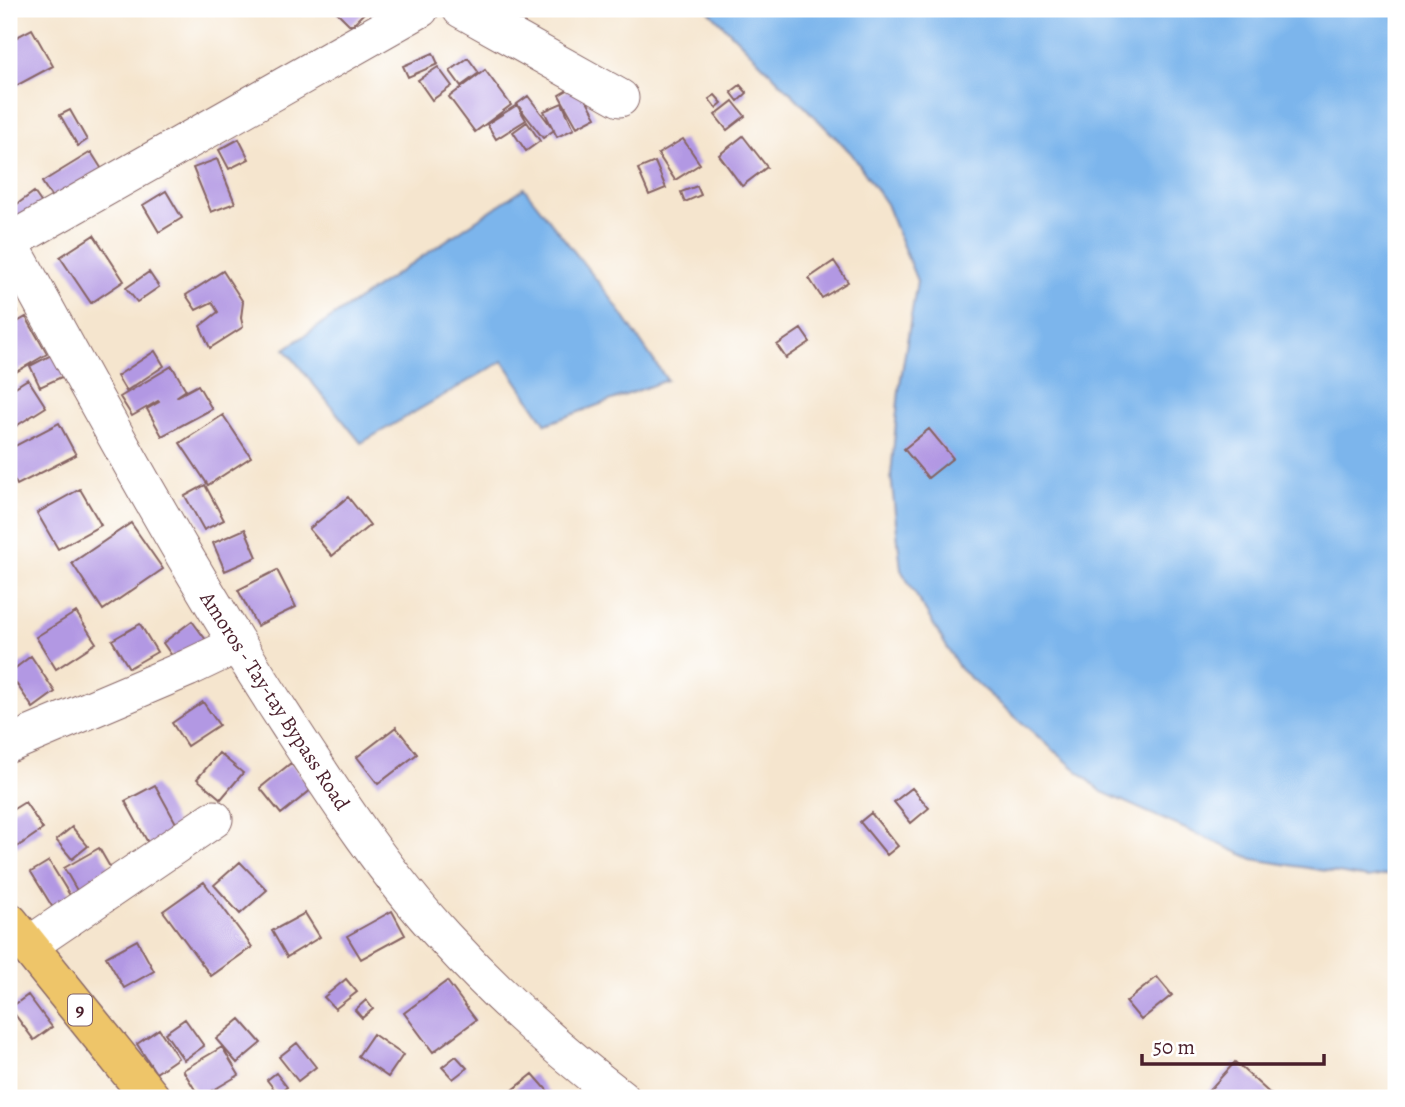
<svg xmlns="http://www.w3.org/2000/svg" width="1405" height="1107" viewBox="0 0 1405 1107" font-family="Alegreya,serif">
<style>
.water{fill:#7bb5ec;stroke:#626a8c;stroke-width:2}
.building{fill:#b298e3}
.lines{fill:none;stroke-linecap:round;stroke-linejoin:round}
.minor-casing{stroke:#866464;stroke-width:39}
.highway-casing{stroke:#866464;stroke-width:41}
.minor{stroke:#fff;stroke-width:37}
.highway{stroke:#eec569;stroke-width:38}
.labels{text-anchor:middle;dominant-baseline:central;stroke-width:5;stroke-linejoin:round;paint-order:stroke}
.shield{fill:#fff;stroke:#80626b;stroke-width:2}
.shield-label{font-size:19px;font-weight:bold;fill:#4a1f2b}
.street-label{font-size:21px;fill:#4a1f2b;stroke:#fff}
</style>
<rect width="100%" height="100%" fill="#fff"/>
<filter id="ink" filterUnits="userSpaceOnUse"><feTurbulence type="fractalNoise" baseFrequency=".0143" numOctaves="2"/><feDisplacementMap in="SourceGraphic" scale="14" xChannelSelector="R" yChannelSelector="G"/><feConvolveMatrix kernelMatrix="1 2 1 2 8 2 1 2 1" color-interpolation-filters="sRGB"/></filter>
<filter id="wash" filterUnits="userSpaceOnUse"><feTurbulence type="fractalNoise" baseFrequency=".00686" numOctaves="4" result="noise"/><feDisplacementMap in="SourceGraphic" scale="28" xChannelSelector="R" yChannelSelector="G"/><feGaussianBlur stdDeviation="1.57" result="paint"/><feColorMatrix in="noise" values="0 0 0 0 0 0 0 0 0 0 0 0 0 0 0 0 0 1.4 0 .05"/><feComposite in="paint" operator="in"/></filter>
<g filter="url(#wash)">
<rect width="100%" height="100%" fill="#f5e5ce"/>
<!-- water -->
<path class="water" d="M707,9H1396V873L1368,878L1253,859L1102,792L960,669L901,570L891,475L899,390L917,281L886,204L851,153Z
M524,188L610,297L667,380L546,424L503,361L361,443L285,349Z"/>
<g id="blocks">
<!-- building -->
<path class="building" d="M339,9H368L351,26L337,12Z
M32,29L53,66L14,87L9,78V41Z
M433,53L438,64L408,77L403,66Z
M468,58L479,73L461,86L450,71Z
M438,67L452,86L432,100L418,80Z
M485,70L511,105L475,132L449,97Z
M578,84L596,117L577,127L559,95Z
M740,85L747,93L738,101L731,92Z
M715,95L722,103L716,108L709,99Z
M528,96L554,130L543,138L517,104Z
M733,101L745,116L727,130L715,115Z
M562,103L574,129L557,137L544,111Z
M517,105L526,120L496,139L487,124Z
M70,110L87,140L78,146L60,115Z
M527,122L540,141L526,151L513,132Z
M743,136L767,167L742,186L719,155Z
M239,139L249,159L229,169L219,150Z
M683,139L700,164L675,180L658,154Z
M91,152L110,182L56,204L42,182Z
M217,159L235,203L211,212L193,168Z
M655,162L666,188L649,195L638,169Z
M697,186L701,195L685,202L681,192Z
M166,191L182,218L159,232L143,205Z
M34,192L45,208L9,222V210Z
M94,235L124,281L91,303L60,257Z
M834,261L848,282L822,298L809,278Z
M223,271L243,302L241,318L243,327L210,348L200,326L218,312L212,302L196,310L186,295Z
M149,272L159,287L137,302L126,288Z
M9,295L18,312L9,318Z
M26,317L47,354L9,376V327Z
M801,329L810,342L786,358L777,345Z
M59,351L70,373L40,387L30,366Z
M155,351L164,366L126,391L117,376Z
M172,366L186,390L176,397L198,385L212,409L162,436L147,409L159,402L158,401L132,416L120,397Z
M28,379L46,407L13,428L9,422V391Z
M223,415L251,457L208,485L180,443Z
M59,423L76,455L17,485L9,471V449Z
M929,429L953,458L928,478L904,449Z
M205,485L224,520L204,530L185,496Z
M80,489L101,525L58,549L37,513Z
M348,497L370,525L332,556L309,529Z
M131,523L163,569L103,610L72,563Z
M245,529L257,557L225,571L213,543Z
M277,570L296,607L257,626L238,590Z
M76,612L96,643L56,669L36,637Z
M192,621L212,648L182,670L163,643Z
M140,624L157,652L129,668L112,640Z
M31,656L55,692L33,708L9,673Z
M203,702L219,725L187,746L172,723Z
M396,727L417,754L378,784L357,757Z
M219,753L243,773L221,799L197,779Z
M291,763L312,789L281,814L260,788Z
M155,785L182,834L152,850L125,801Z
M912,788L929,808L911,823L894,802Z
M25,802L43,829L17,847L9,835V812Z
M871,813L898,846L887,855L860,822Z
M72,827L88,846L72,859L56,840Z
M99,848L114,874L79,894L64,868Z
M49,861L71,897L53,908L31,872Z
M240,862L267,890L240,914L214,885Z
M204,882L252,947L211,976L163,911Z
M392,911L405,935L361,959L347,936Z
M305,913L320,937L287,957L272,931Z
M137,940L154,971L124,988L106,957Z
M1157,977L1172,995L1141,1020L1126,1002Z
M346,979L357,992L335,1009L324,997Z
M447,981L476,1020L433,1052L404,1013Z
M28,995L52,1027L34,1040L10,1008Z
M366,1000L373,1009L362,1018L355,1010Z
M185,1019L204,1046L184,1060L165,1033Z
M240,1019L261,1043L237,1063L216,1039Z
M159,1029L178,1058L156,1073L137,1044Z
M373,1034L403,1055L388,1077L358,1056Z
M297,1043L316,1067L298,1081L279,1057Z
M222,1047L239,1075L200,1098L183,1070Z
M456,1056L467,1068L453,1079L442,1067Z
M1235,1062L1275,1098L1203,1097Z
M276,1073L287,1087L278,1094L267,1080Z
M533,1074L554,1098H503Z"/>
</g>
</g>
<g filter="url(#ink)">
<use href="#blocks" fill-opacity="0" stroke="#866464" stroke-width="2"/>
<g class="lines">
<defs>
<path id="minor" d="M461,9L620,98
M9,242C99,407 187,569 290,727C337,799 385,873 444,937C498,996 558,1050 621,1098
M9,242L420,9
M9,744L188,668L236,645
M29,945L214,819"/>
<path id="highway" d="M9,922L151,1098"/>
</defs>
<!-- minor casing -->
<use href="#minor" class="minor-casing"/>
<!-- highway casing -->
<use href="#highway" class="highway-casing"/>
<!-- minor -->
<use href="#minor" class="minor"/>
<!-- highway -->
<use href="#highway" class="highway"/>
</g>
</g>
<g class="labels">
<!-- shield labels -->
<rect class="shield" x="68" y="994.5" width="24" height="31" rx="5"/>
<g class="shield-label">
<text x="80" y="1010">9</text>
</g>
<!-- street labels -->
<g class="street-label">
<text transform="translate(275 701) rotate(57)">Amoros - Tay-tay Bypass Road</text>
</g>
</g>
<!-- margin -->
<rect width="1405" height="1107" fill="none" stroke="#fff" stroke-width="35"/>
<!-- scale -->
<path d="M1142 1054v10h182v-10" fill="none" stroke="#4a1f2b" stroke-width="3.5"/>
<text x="1153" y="1054" font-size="21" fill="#4a1f2b" stroke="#ffffff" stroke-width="5" paint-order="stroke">50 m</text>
</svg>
